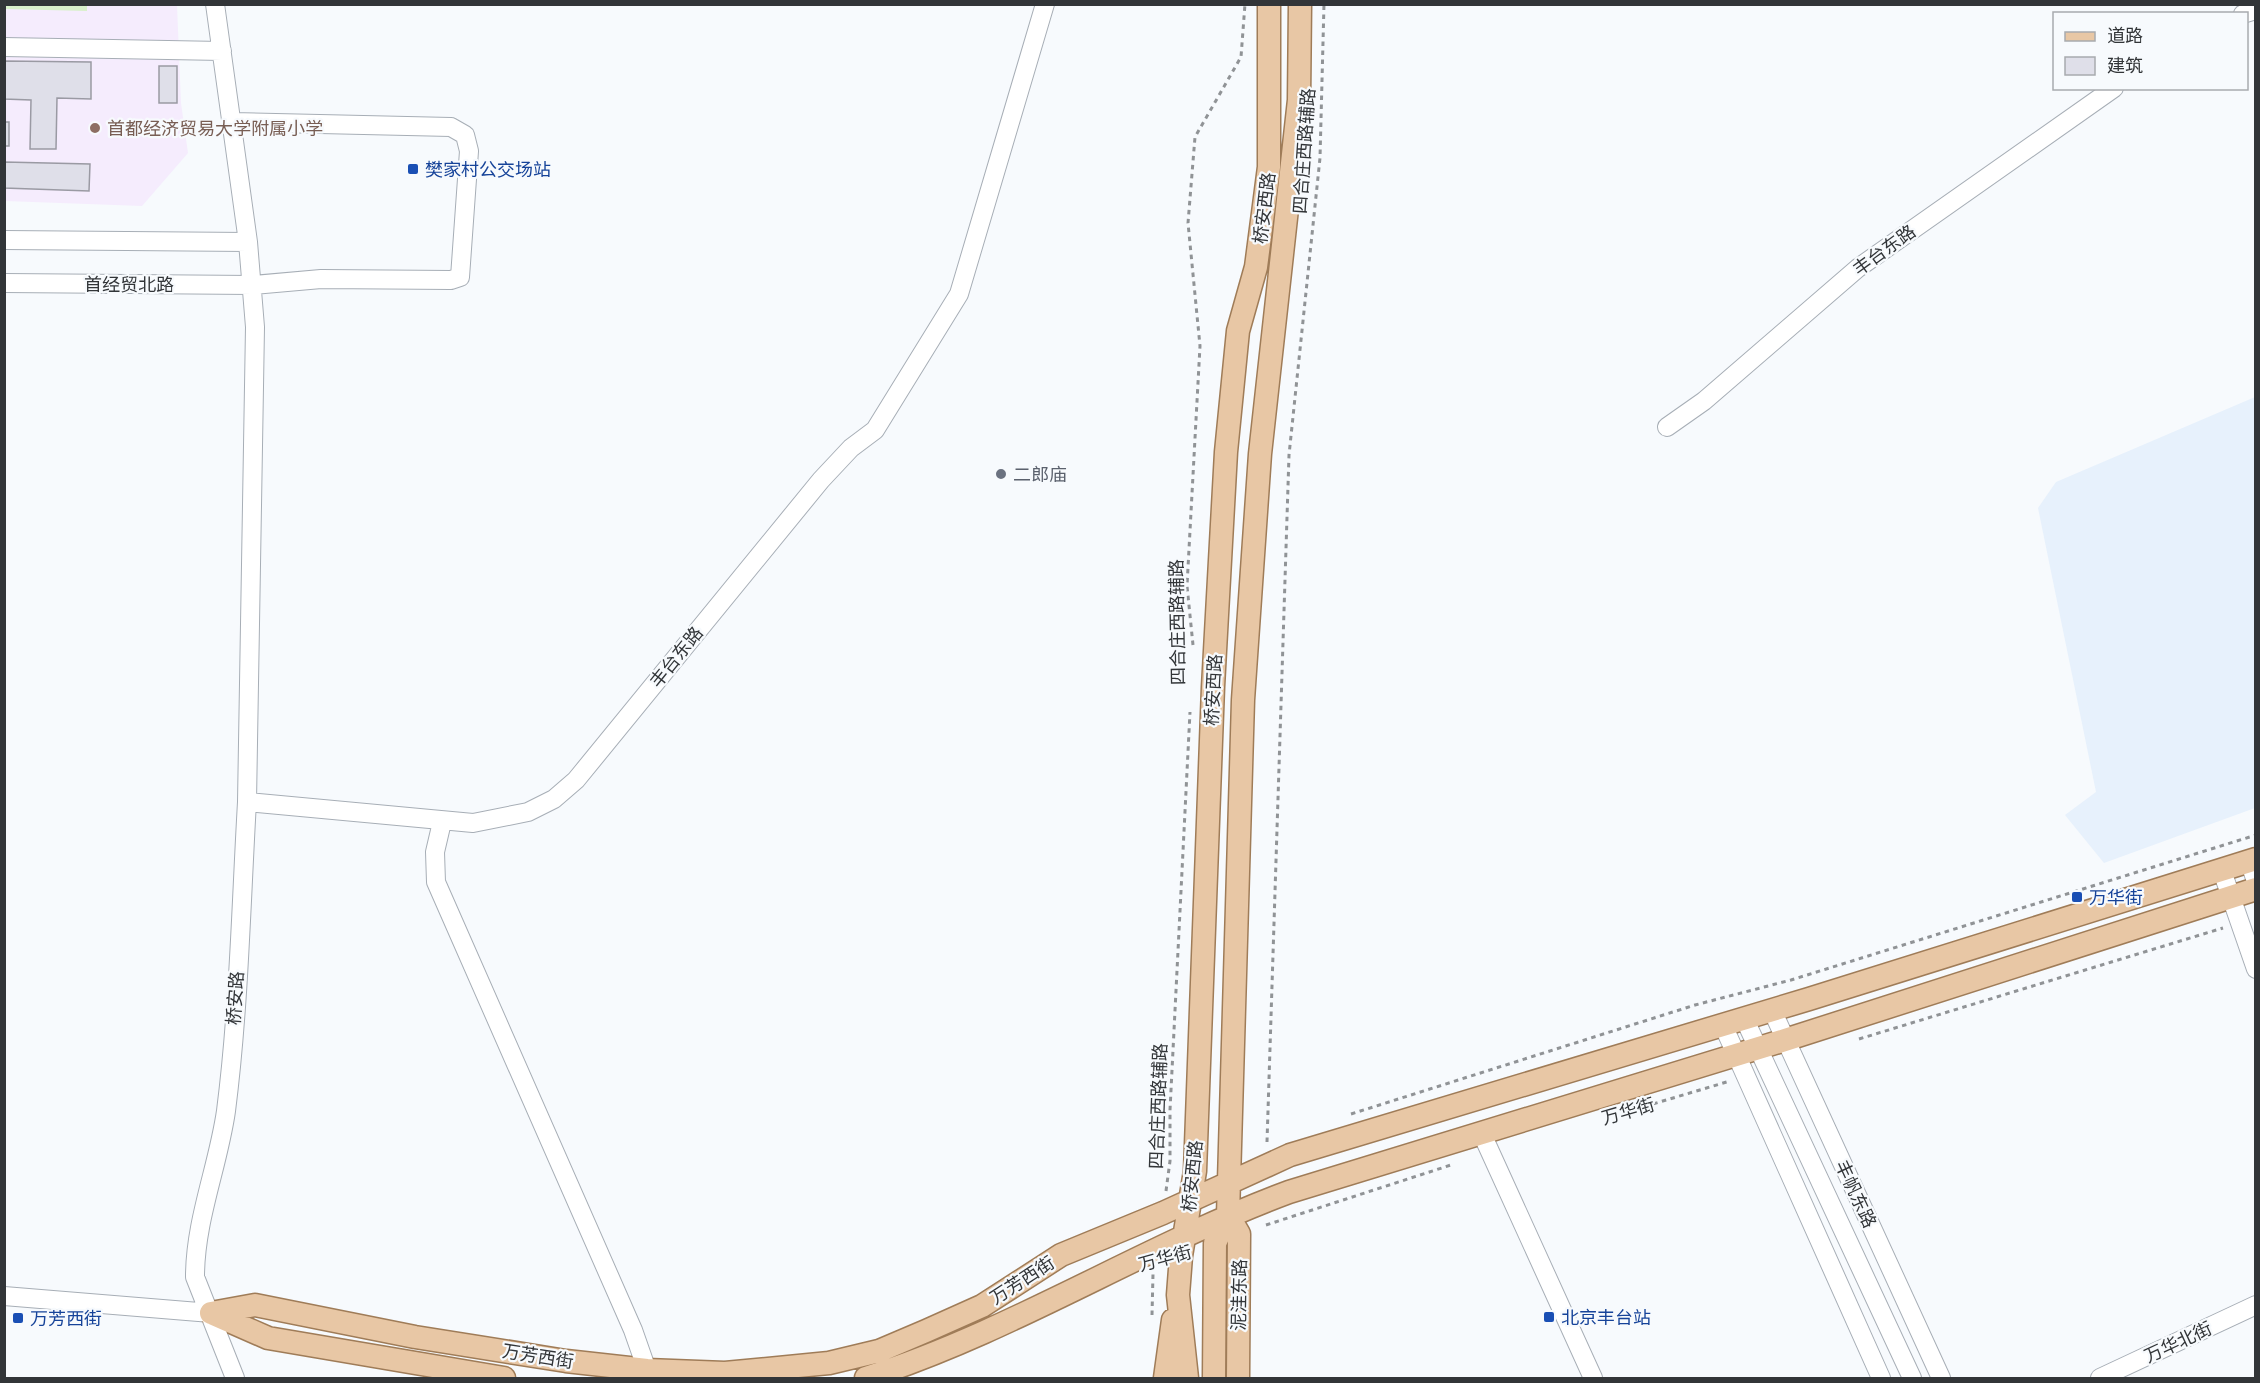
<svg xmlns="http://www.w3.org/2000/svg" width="2260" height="1383" viewBox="0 0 2260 1383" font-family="'Public Sans','Noto Sans SC',sans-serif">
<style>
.built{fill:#e7f1fc}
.education{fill:#f5ecfd}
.green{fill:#d9f0cb}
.building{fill:#dfdfe9;stroke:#9a9aa3;stroke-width:1.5}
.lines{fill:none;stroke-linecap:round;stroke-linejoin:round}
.minor-casing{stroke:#a7aeb6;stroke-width:20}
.major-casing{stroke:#9f7c58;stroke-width:25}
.path{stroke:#909396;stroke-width:3;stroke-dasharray:4.5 4.5;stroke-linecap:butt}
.minor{stroke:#fff;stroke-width:18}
.major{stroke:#e8c7a5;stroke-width:22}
.education-dot{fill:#8d6e63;stroke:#f7fafd;stroke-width:2}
.transit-dot{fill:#1a4fb4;stroke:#f7fafd;stroke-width:2}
.worship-dot{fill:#6b7280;stroke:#f7fafd;stroke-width:2}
.labels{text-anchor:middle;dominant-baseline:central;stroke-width:4.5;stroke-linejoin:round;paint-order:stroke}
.education-label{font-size:18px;fill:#785e54;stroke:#f7fafd;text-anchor:start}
.street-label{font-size:18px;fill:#323538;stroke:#f7fafd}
.transit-label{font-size:18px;fill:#164399;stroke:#f7fafd;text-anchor:start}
.worship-label{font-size:18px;fill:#5b616d;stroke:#f7fafd;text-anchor:start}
</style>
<rect width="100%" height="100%" fill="#f7fafd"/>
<!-- built -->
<path class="built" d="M2255,397V808L2104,863L2065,815L2096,792L2038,508L2056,482Z"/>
<!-- education -->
<path class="education" d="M5,5H177L181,103L188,153L142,206L5,201Z"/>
<!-- green -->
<path class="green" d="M5,4L87,5V11L5,9Z"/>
<!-- building -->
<path class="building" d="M4,61L91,62V99L57,98L56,149H30L31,100L4,99Z
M159,66H177V103H159Z
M4,122H9V146H4Z
M4,162L90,164L89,191L4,188Z"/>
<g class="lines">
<defs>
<path id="minor" d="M215,4L248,242L255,327L247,802
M2243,14L2256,10
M4,47L222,51
M4,240L248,242
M4,283L253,285L321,279L451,280L460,277L469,151L465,135L451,127L232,122
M1667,427L1704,401L1858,268L2114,88
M442,822L435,852L436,882L633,1330L647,1370
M2249,861L2256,881
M2222,871L2256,969
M1772,1010L1941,1378
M1744,1018L1912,1378
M1723,1025L1881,1378
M1482,1134L1593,1378
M4,1296L211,1313
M235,1378L195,1277C195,1220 218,1167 226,1111C239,1009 241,905 247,802L473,823L528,812L554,799L576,780L821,480L851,448L875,430L959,294L1045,4
M2100,1378L2256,1305"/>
<path id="major" d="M1228,1215L1239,1234L1238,1378
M211,1313L255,1305L415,1337L566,1361L647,1370L725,1373L829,1363L879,1351L926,1331L982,1306L1061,1255L1163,1213L1290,1155L1809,999L2256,859
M211,1313L268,1338L504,1378
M866,1378C1013,1331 1144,1246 1289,1192L1785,1040L2256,889
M1165,1378L1173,1320
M1187,1378L1178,1295L1181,1256L1195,1171L1213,687L1226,452L1238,331L1256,267L1269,167V4
M1214,1378L1215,1243L1228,1215L1243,700L1260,454L1299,100L1300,4"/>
</defs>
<!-- minor casing -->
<use href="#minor" class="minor-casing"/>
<!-- major casing -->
<use href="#major" class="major-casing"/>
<!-- path -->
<path class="path" d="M1193,645L1187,586L1200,346L1188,223L1195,137L1241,57L1245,4
M1859,1039L2223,928
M1636,1109L1730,1081
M1351,1114L1695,1005L1791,980L2256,835
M1267,1142L1289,455L1320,158L1324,4
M1166,1191L1170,1161V1110L1190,712
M1266,1225L1454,1164
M1152,1315L1153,1274"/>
<!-- minor -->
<use href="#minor" class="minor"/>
<!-- major -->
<use href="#major" class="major"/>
</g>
<!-- markers -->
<circle class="education-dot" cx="95" cy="128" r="6"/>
<g class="transit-dot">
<rect x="407" y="163" width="12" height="12" rx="3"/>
<rect x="2071" y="891" width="12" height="12" rx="3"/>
<rect x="1543" y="1311" width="12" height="12" rx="3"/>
<rect x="12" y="1312" width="12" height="12" rx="3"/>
</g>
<circle class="worship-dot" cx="1001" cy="474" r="6"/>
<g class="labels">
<!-- education labels -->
<g class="education-label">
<text x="107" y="128">首都经济贸易大学附属小学</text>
</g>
<!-- street labels -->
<g class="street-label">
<text transform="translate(1304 151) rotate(-86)">四合庄西路辅路</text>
<text transform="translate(1264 208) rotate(-83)">桥安西路</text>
<text transform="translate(1884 250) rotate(-36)">丰台东路</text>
<text x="129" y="284">首经贸北路</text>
<text transform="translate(1177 622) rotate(-91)">四合庄西路辅路</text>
<text transform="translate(676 657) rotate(-51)">丰台东路</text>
<text transform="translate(1213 690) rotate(-87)">桥安西路</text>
<text transform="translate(235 998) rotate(-86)">桥安路</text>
<text transform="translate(1158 1106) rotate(-88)">四合庄西路辅路</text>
<text transform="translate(1628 1111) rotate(-16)">万华街</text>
<text transform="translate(1192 1176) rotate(-84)">桥安西路</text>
<text transform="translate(1856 1194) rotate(65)">丰帆东路</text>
<text transform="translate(1165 1258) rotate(-15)">万华街</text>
<text transform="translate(1022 1280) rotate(-33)">万芳西街</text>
<text transform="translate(1239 1295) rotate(-89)">泥洼东路</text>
<text transform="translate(2178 1342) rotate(-25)">万华北街</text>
<text transform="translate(538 1356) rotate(9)">万芳西街</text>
</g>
<!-- transit labels -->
<g class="transit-label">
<text x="425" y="169">樊家村公交场站</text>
<text x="2089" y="897">万华街</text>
<text x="1561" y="1317">北京丰台站</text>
<text x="30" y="1318">万芳西街</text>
</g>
<!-- worship labels -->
<g class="worship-label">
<text x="1013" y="474">二郎庙</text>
</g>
</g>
<!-- border -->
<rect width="2260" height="1383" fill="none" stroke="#323538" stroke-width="12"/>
<!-- legend -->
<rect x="2053" y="12" width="195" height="78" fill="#f7fafd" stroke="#a8abae" stroke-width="1.5"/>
<rect x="2065" y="32" width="30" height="9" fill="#e8c7a5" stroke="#a8abae" stroke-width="1.5"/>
<text x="2107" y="42" font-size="18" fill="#323538">道路</text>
<rect x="2065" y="57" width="30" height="18" fill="#dfdfe9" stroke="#a8abae" stroke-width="1.5"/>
<text x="2107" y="72" font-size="18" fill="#323538">建筑</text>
</svg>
